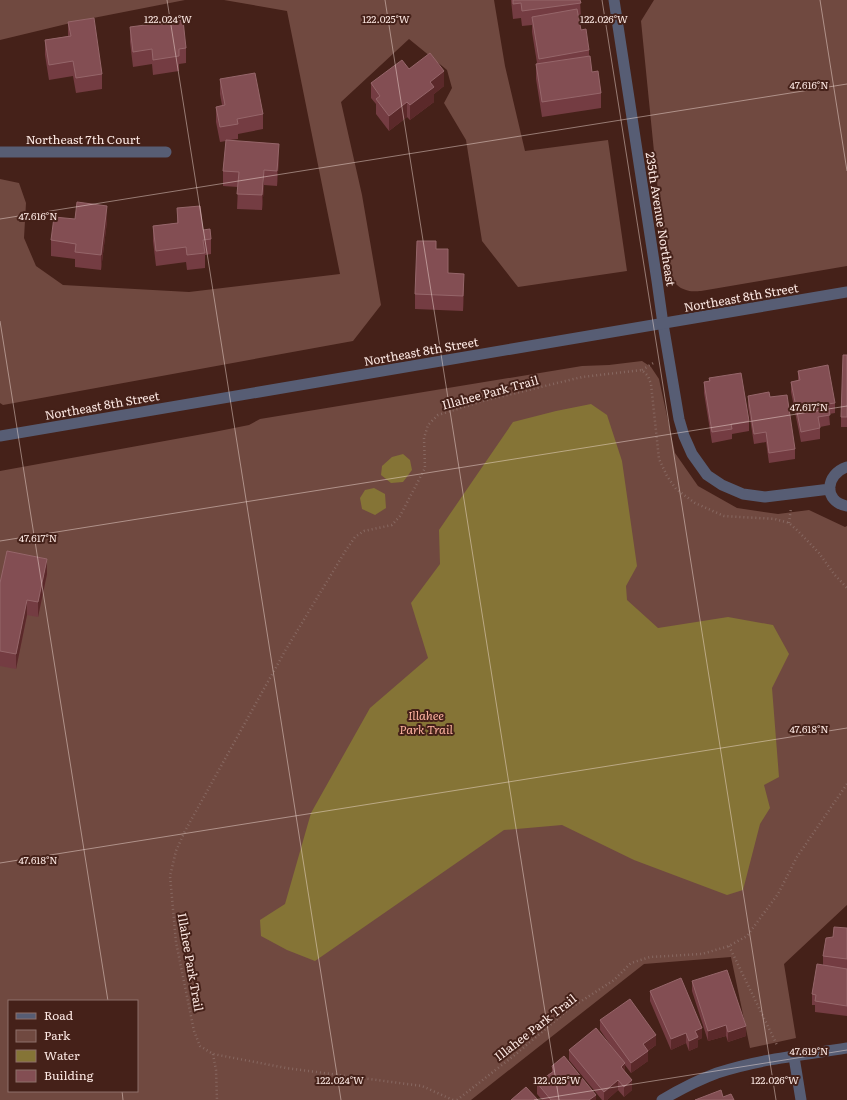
<svg xmlns="http://www.w3.org/2000/svg" width="847" height="1100" viewBox="0 0 847 1100" font-family="Literata,serif">
<style>
.green{fill:#704940;fill-rule:evenodd}
.water{fill:#857436}
.lines{fill:none;stroke-linecap:round;stroke-linejoin:round}
.path{stroke:#876861;stroke-width:2.5;stroke-dasharray:1 3;stroke-linecap:butt}
.minor{stroke:#575d74;stroke-width:11}
.tertiary{stroke:#575d74;stroke-width:11}
.wall{fill:#743c42}
.shaded-wall{fill:#5b292a}
.building{fill:#834e53;stroke:#96666a}
.ticks{fill:none;stroke:#fce8e3;stroke-width:1;stroke-opacity:0.45}
.labels{text-anchor:middle;dominant-baseline:central;stroke-width:4;stroke-linejoin:round;paint-order:stroke}
.street-label{font-size:12px;fill:#fce8e3;stroke:#452119}
.park-label{font-size:12px;font-style:italic;fill:#fcb19f;stroke:#452119}
.ticks-label{font-size:10px;text-anchor:middle;fill:#fce8e3;stroke:#452119;stroke-width:4;stroke-linejoin:round;paint-order:stroke}
</style>
<rect width="100%" height="100%" fill="#452119"/>
<!-- green -->
<path class="green" d="M0,0H185L83,20L0,40Z
M224,0H494L505,66L525,151L608,140L627,271L518,287L482,241L466,140L444,103L452,88L447,70L409,39L341,102L362,195L381,305L353,341L3,405L0,403V179L19,183L26,203L24,238L36,266L63,285L189,292L340,274L287,11Z
M654,0H847V266L701,291C697,291 690,292 686,290C667,285 666,257 663,242L641,21Z
M642,361L651,367L659,379L675,453L698,486L737,508L778,514L809,510L845,527L847,526V905L784,964L796,1038L750,1048L731,957L644,964L471,1100H0V471L214,432L249,425L260,419L582,366L609,365ZM9,1001H137V1091H9Z"/>
<!-- water -->
<path class="water" d="M591,404L607,415L622,461L637,566L626,586L627,600L658,628L728,617L773,625L789,654L772,688L779,777L764,785L770,808L760,824L743,890L727,895L634,860L562,825L504,830L315,961L287,950L261,936L260,920L285,904L311,813L370,708L428,658L411,603L440,564L439,530L513,422L556,411Z
M403,454L410,460L412,470L403,482L391,483L381,475L382,466L392,457Z
M374,488L385,494L386,508L375,515L362,509L360,498L365,490Z"/>
<g class="lines">
<!-- path -->
<path class="path" d="M642,370L655,362
M789,523L791,508
M729,946L777,1045
M213,1054L216,1070L217,1100
M453,1100L422,1086L286,1068L213,1054L200,1046L194,1031L176,942L170,876L176,851L185,831L285,651L346,550L355,537L364,531L392,525L400,516L425,468L424,438L428,425L438,415L483,401L582,377L642,370L648,376L651,384L659,459L667,476L676,489L695,503L724,516L775,519L789,523L798,531L819,553L834,574L847,588
M457,1100L516,1054L569,1009L614,980L631,963L650,957L702,954L729,946L747,936L778,894L797,857L847,784"/>
<!-- minor -->
<path class="minor" d="M614,0L657,281L663,324L679,419L684,436L692,454L707,475L722,485L743,494L765,497L830,489
M0,152H166
M847,467C825,474 823,502 847,506
M794,1057L801,1100
M662,1100C679,1090 698,1080 717,1073C759,1059 804,1055 847,1048"/>
<!-- tertiary -->
<path class="tertiary" d="M0,436L847,292"/>
</g>
<!-- wall -->
<path class="wall" d="M511,0H580L581,18H579L581,30L589,50V56L592,72L601,93V108L542,117L536,79V64L537,63L532,32V25L522,26L521,18L513,19Z
M68,22L102,74V89L76,93L73,76L49,80L45,55V40L68,36Z
M130,27L186,48V63L179,64V71L153,75L152,64L133,67L130,42Z
M409,69L444,86L434,94V102L410,120L407,117L389,131L376,114V104L371,98V83Z
M220,79L263,114V129L238,134V139L230,140L279,159L277,186L264,185L262,210L237,209L238,187L223,186V171L226,141L220,142L216,122V107L222,105L220,94Z
M177,208L203,230L211,239V254L205,255V268L187,270L186,262L156,266L153,241V226L177,223Z
M75,219L107,221L101,270L75,267V259L51,256V240Z
M436,249L448,273L464,289L463,311L415,309V294Z
M847,355V427H841V417Z
M798,371L835,403V413L829,414L830,425L820,427V439L801,442L791,392V382L798,380Z
M709,378L749,421V431L732,434V439L712,443L704,393V382H709Z
M748,396L770,397L795,449V459L769,463L766,442L754,444L748,406Z
M47,574L38,617L27,615L16,669L0,666V583Z
M847,928V1016L815,1012V1005H812V994L823,965V956L833,937Z
M692,981L746,1036L728,1042L726,1036L708,1041L692,991Z
M650,991L702,1038L698,1040V1047L689,1051L686,1043L671,1050L650,1001Z
M600,1020L656,1045L648,1051V1061L631,1073L625,1065V1072L632,1090L624,1097L618,1090L607,1100H602L569,1060V1050L616,1053L600,1030Z
M552,1066L596,1100H542L537,1094V1083L552,1072Z"/>
<!-- shaded-wall -->
<path class="shaded-wall" d="M444,71V86L434,94V102L410,120V105L430,82Z
M407,102V117L389,131V116Z
M279,144V159L277,186V171Z
M264,170V185L262,210V195Z
M107,206V221L101,270V255Z
M464,274V289L463,311V296Z
M47,559V574L38,617V602Z
M27,600V615L16,669V654Z
M726,1025V1036L708,1041V1031Z
M746,1026V1036L728,1042V1032Z
M702,1028V1038L698,1040V1047L689,1051V1041L695,1031Z
M686,1033V1043L671,1050V1039Z
M656,1035V1045L643,1054V1044Z
M648,1051V1061L631,1073V1063Z
M625,1063V1074L621,1067Z
M618,1080V1090L607,1100H604V1092Z
M632,1080V1090L624,1097V1087Z
M596,1095V1100H589Z"/>
<!-- building -->
<path class="building" d="M513,0H580L581,3L522,11L521,3L513,4Z
M577,9L581,30L586,29L589,50L539,59L532,17Z
M94,18L102,74L76,78L73,61L49,65L45,40L71,36L68,22Z
M183,20L186,48L179,49V56L153,60L152,49L133,52L130,27Z
M430,53L444,71L430,82L434,87L410,105L407,102L389,116L376,99L380,96L371,83L402,60L409,69Z
M590,56L592,72L598,71L601,93L542,102L536,64Z
M255,73L263,114L237,119L238,124L220,127L216,107L225,105L220,79Z
M226,140L279,144L277,171L264,170L262,195L237,194L239,172L223,171Z
M77,202L107,206L101,255L75,252L76,244L51,240L54,217L75,219Z
M200,206L203,230L210,229L211,239L203,240L205,253L187,255L186,247L156,251L153,226L178,223L177,208Z
M417,241H436V249H448V273L464,274L463,296L415,294Z
M843,355H847V417H841Z
M828,365L835,403L828,404L830,415L818,417L820,428L801,432L791,382L800,380L798,371Z
M741,373L749,421L731,424L732,429L712,432L704,382L710,381L709,378Z
M769,392L770,397L787,395L795,449L769,453L766,432L754,434L748,396Z
M7,551L47,559L38,602L27,600L16,654L0,651V583Z
M834,927L847,928V959L823,956L826,938L833,937Z
M817,964L847,969V1006L815,1001L816,995L812,994Z
M727,970L746,1026L728,1032L726,1025L708,1031L692,981Z
M681,978L702,1028L695,1031L698,1037L689,1041L686,1033L671,1039L650,991Z
M630,999L656,1035L643,1044L648,1051L631,1063L600,1020Z
M596,1028L625,1063L621,1067L632,1080L624,1087L618,1080L604,1092L569,1050Z
M564,1056L596,1095L589,1100H551L537,1083L554,1071L552,1066Z
M526,1087L538,1100H511Z
M721,1090L723,1097L731,1094L734,1100H695Z"/>
<!-- ticks -->
<path class="ticks" d="M167,0L341,1100M385,0L559,1100M602,0L776,1100M820,0L847,171M0,219L847,84M0,321L108,1001M0,541L847,406M0,863L847,728M122,1091L123,1100M534,1100L847,1050"/>
<g class="labels">
<!-- street labels -->
<g class="street-label">
<text x="83" y="139">Northeast 7th Court</text>
<text transform="translate(661 219) rotate(81)">235th Avenue Northeast</text>
<text transform="translate(741 297) rotate(-10)">Northeast 8th Street</text>
<text transform="translate(421 351) rotate(-10)">Northeast 8th Street</text>
<text transform="translate(490 392) rotate(-15)">Illahee Park Trail</text>
<text transform="translate(102 405) rotate(-10)">Northeast 8th Street</text>
<text transform="translate(191 962) rotate(80)">Illahee Park Trail</text>
<text transform="translate(535 1027) rotate(-38)">Illahee Park Trail</text>
</g>
<!-- park labels -->
<g class="park-label">
<text x="426" y="715">Illahee<tspan x="426" dy="14">Park Trail</tspan></text>
</g>
</g>
<g class="ticks-label">
<text x="168" y="23">122.024°W</text>
<text x="386" y="23">122.025°W</text>
<text x="604" y="23">122.026°W</text>
<text x="809" y="89">47.616°N</text>
<text x="38" y="220">47.616°N</text>
<text x="809" y="411">47.617°N</text>
<text x="38" y="542">47.617°N</text>
<text x="809" y="733">47.618°N</text>
<text x="38" y="864">47.618°N</text>
<text x="809" y="1055">47.619°N</text>
<text x="340" y="1084">122.024°W</text>
<text x="557" y="1084">122.025°W</text>
<text x="775" y="1084">122.026°W</text>
</g>
<!-- legend -->
<rect x="8" y="1000" width="130" height="92" fill="#452119" stroke="#8e716a"/>
<rect x="16" y="1013" width="20" height="6" fill="#575d74" stroke="#8e716a"/>
<text x="44" y="1020" font-size="12" fill="#fce8e3">Road</text>
<rect x="16" y="1030" width="20" height="12" fill="#704940" stroke="#8e716a"/>
<text x="44" y="1040" font-size="12" fill="#fce8e3">Park</text>
<rect x="16" y="1050" width="20" height="12" fill="#857436" stroke="#8e716a"/>
<text x="44" y="1060" font-size="12" fill="#fce8e3">Water</text>
<rect x="16" y="1070" width="20" height="12" fill="#834e53" stroke="#8e716a"/>
<text x="44" y="1080" font-size="12" fill="#fce8e3">Building</text>
</svg>
